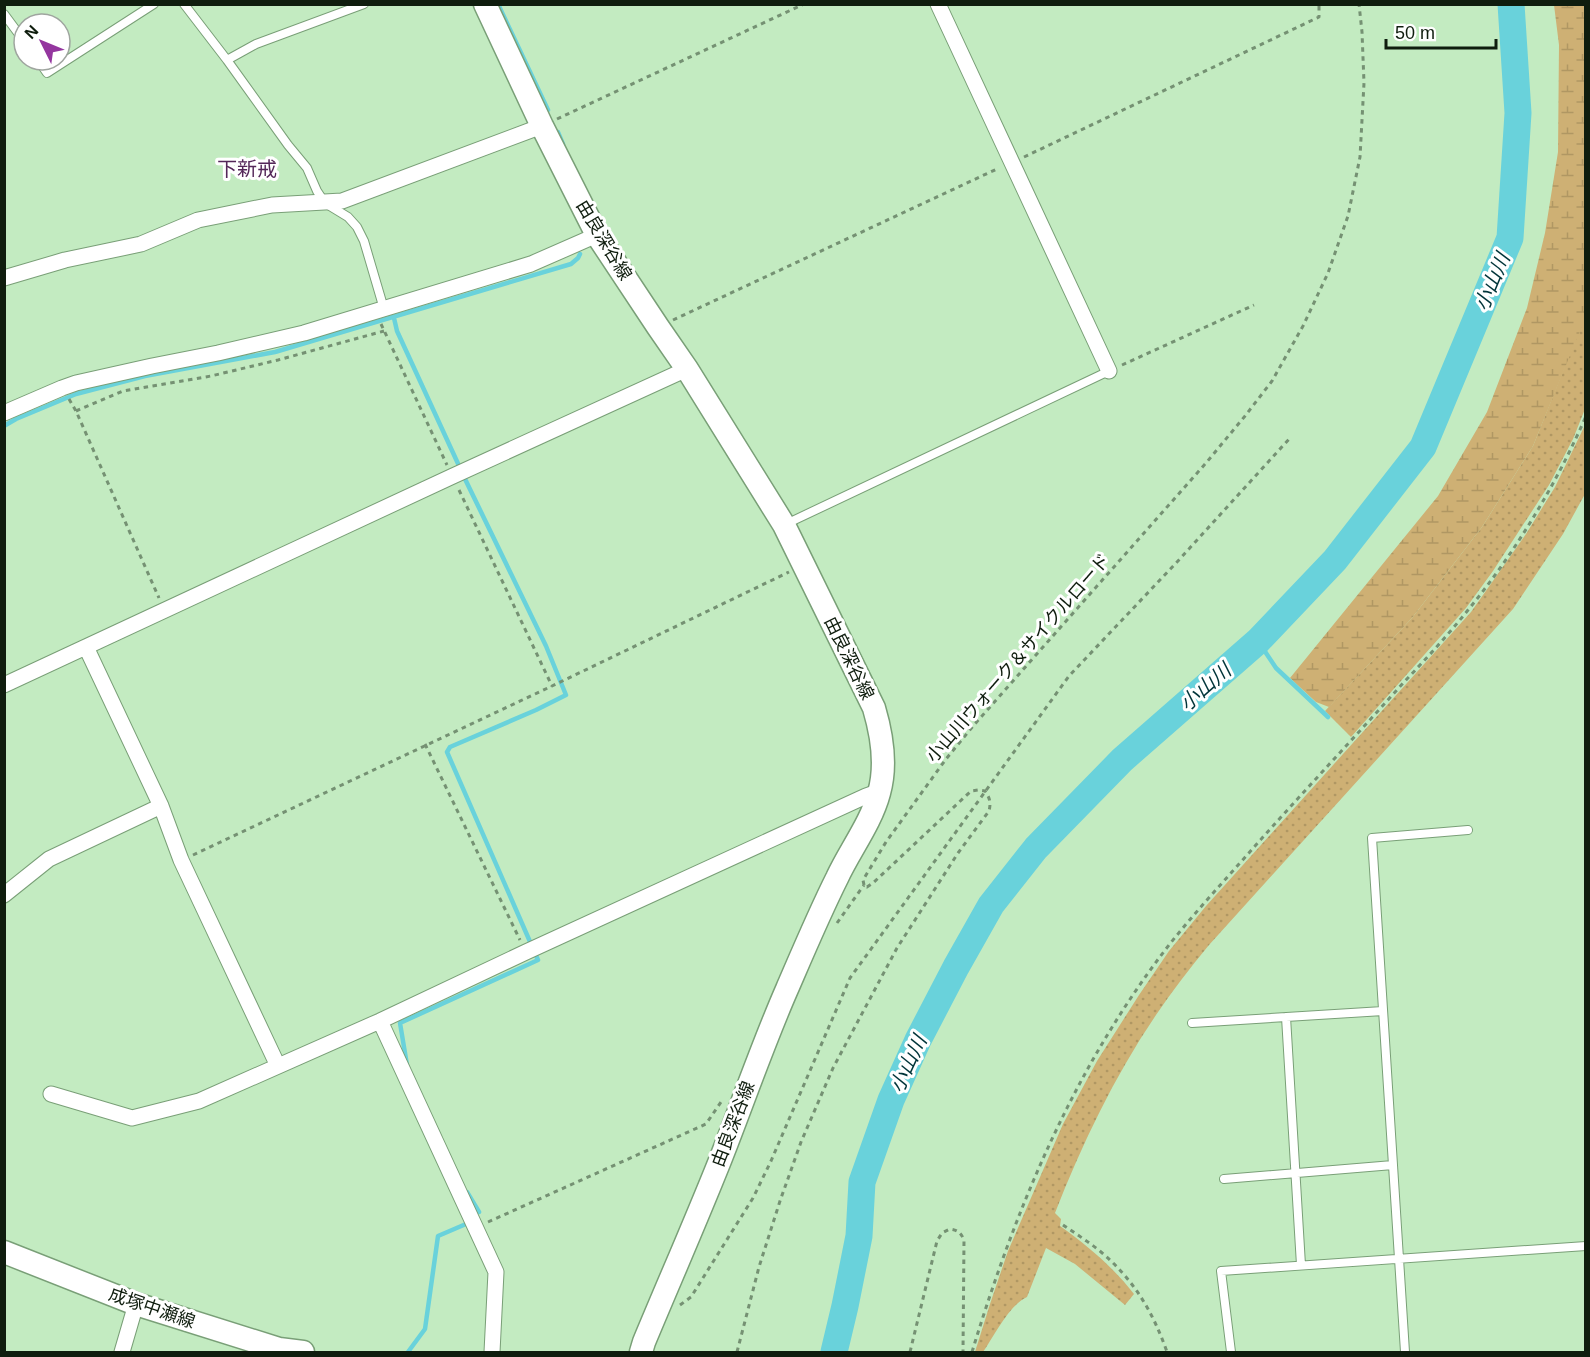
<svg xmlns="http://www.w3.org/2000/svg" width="1590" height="1357" viewBox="0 0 1590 1357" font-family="Helvetica,'Noto Sans JP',sans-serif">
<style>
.grass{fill:url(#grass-dots)}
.wetland{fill:url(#wetland-marsh)}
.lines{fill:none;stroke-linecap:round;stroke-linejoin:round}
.stream{stroke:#69d2db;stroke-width:4.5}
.river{stroke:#69d2db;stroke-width:27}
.service-casing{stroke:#799f77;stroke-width:10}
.minor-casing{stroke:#799f77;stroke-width:17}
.secondary-casing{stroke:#799f77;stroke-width:25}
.path{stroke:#759173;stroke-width:3;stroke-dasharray:4.5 4.5;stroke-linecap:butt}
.service{stroke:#fff;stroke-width:8}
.minor{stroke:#fff;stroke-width:15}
.secondary{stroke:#fff;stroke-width:22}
.labels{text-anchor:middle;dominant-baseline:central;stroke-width:6;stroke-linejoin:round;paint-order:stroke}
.street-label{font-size:18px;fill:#0f1d0e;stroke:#fff}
.neighbourhood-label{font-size:20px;fill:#542759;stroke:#fff}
.water-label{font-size:20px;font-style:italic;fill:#003439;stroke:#fff}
</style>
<defs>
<pattern id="grass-dots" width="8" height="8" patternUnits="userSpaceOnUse" patternTransform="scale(1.5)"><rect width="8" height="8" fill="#ceb074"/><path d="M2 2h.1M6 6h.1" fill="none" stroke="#b09763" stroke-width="1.8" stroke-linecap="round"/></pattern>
<pattern id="wetland-marsh" width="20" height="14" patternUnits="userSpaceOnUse" patternTransform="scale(1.5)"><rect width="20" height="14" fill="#ceb074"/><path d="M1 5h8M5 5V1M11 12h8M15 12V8" fill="none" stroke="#b09763"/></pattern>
</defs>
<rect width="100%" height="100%" fill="#c3ebc1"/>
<!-- grass -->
<path class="grass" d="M1585,316V409L1573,439L1549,485L1493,571L1466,608L1351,737L1325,711L1412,618L1482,527L1533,446Z
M1585,425V494L1563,534L1513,609L1209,945C1190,968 1172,991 1156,1015C1114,1077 1082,1144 1055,1213L1061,1219L1060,1226C1088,1246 1113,1267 1134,1294L1125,1305L1075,1264L1046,1248L1027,1297C1009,1305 994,1336 983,1352H975L990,1304L1008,1251L1063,1124L1097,1061L1139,995L1169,951L1206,906L1471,612L1526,534L1555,487Z"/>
<!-- wetland -->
<path class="wetland" d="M1554,5H1585L1584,321L1533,446L1482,527L1412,618L1329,707L1316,702L1290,678L1438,496L1487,412L1527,308L1545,233L1558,152L1559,45Z"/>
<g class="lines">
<!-- stream -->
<path class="stream" d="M498,4L548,110
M558,132L563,144
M394,318L397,331L466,481L546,646L566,695L536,710L450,747L447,752L538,960L400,1023L407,1065
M4,426L16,419L76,394L145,376L275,352L571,264L578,258L580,254
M1258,641L1276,668L1328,717
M467,1192L479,1212
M408,1352L425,1329L438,1236L466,1224"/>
<!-- river -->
<path class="river" d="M834,1352L845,1306L859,1236L862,1182L891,1100L918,1040L956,967L991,905L1036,848L1122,760L1258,641L1335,560L1423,447L1510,238L1518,113L1511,4"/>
<defs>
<path id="service" d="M184,4L227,60L288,145L307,168L317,191L325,203L348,217L357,227L364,241L384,309
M4,14L24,41
M38,60L47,73L154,4
M227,60L256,44L364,4
M786,524L1109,371
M1286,1017L1301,1265
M1192,1023L1383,1011
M1224,1179L1393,1165
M1231,1352L1221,1271L1586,1246
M1405,1352L1372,838L1468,830"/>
<path id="minor" d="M938,4L1109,371
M4,278L65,260L141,244L198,220L272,205L342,201L542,126
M4,413L62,388L76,383L152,366L218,353L304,333L531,264L597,235
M86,647L161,806L181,860L278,1066
M4,685L453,476L687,369
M4,895L49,859L161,806
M380,1021L496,1272L492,1352
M51,1094L132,1118L199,1101L380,1021L526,952L866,796L880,791
M122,1352L136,1304"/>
<path id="secondary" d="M485,4L542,126L597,235L658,327L687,369L784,525L874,708C882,735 887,765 879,793C871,823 850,850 837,878C819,914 803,952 787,989C762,1046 742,1105 719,1163C695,1223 669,1282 644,1342L641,1352
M4,1252L136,1304L279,1349L303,1352"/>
</defs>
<!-- service casing -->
<use href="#service" class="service-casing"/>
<!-- minor casing -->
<use href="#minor" class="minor-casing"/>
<!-- secondary casing -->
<use href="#secondary" class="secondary-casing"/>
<!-- path -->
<path class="path" d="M557,119L804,4
M1024,157L1319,17V4
M673,320L999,168
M381,324L447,465
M1122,365L1254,305
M69,399L76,411L159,598
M76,411L123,391L211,376L278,360L384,331
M459,490L552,686
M425,744L520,940
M193,855L552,686L789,572
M864,885L863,880L886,842L946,759L974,725L1206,463L1245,416L1272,381L1303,326L1328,273L1348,216L1360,157L1364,83L1362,32L1359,4
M837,923L864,885
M488,1222L706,1124L723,1099
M1063,1225C1076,1234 1089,1242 1101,1252C1134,1280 1153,1312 1167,1352
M680,1305L691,1297L753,1198L771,1161L850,978L1069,676L1177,562L1290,438
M737,1352L759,1267L780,1201L801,1142L833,1068L897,948L958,853L989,811C991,803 990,798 985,791L978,790L971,791L873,883L867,887L864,885
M910,1352L937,1241L942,1233L950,1229C958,1230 961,1233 964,1240L963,1352
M972,1352C1016,1207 1075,1066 1169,945C1196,911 1226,879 1255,846C1304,791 1355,737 1404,682C1426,659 1448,635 1468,610C1515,553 1557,483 1586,416"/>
<!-- service -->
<use href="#service" class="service"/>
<!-- minor -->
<use href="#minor" class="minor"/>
<!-- secondary -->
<use href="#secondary" class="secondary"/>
</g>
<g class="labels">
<!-- street labels -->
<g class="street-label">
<text transform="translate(604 240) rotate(59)">由良深谷線</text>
<text transform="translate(849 658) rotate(64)">由良深谷線</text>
<text transform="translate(1018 658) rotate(-49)">小山川ウォーク＆サイクルロード</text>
<text transform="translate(733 1124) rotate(-69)">由良深谷線</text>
<text transform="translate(152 1308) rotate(19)">成塚中瀬線</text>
</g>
<!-- neighbourhood labels -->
<g class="neighbourhood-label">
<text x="247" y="169">下新戒</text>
</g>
<!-- water labels -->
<g class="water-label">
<text transform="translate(1492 282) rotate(-67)">小山川</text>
<text transform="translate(1205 687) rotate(-41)">小山川</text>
<text transform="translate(908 1064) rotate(-65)">小山川</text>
</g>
</g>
<!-- border -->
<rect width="1590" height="1357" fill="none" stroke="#0f1d0e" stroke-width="12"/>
<!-- north arrow -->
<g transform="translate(42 42) rotate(313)"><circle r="28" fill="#ffffff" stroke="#9fa59f" stroke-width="1.5"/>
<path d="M0-4.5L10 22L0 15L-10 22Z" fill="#94369f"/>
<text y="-9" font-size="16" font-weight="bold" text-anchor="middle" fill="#0f1d0e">N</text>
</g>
<!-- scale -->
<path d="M1386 39v9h110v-9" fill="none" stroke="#0f1d0e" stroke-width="3"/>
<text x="1395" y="39" font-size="18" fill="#0f1d0e" stroke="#ffffff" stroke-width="4.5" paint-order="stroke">50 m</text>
</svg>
